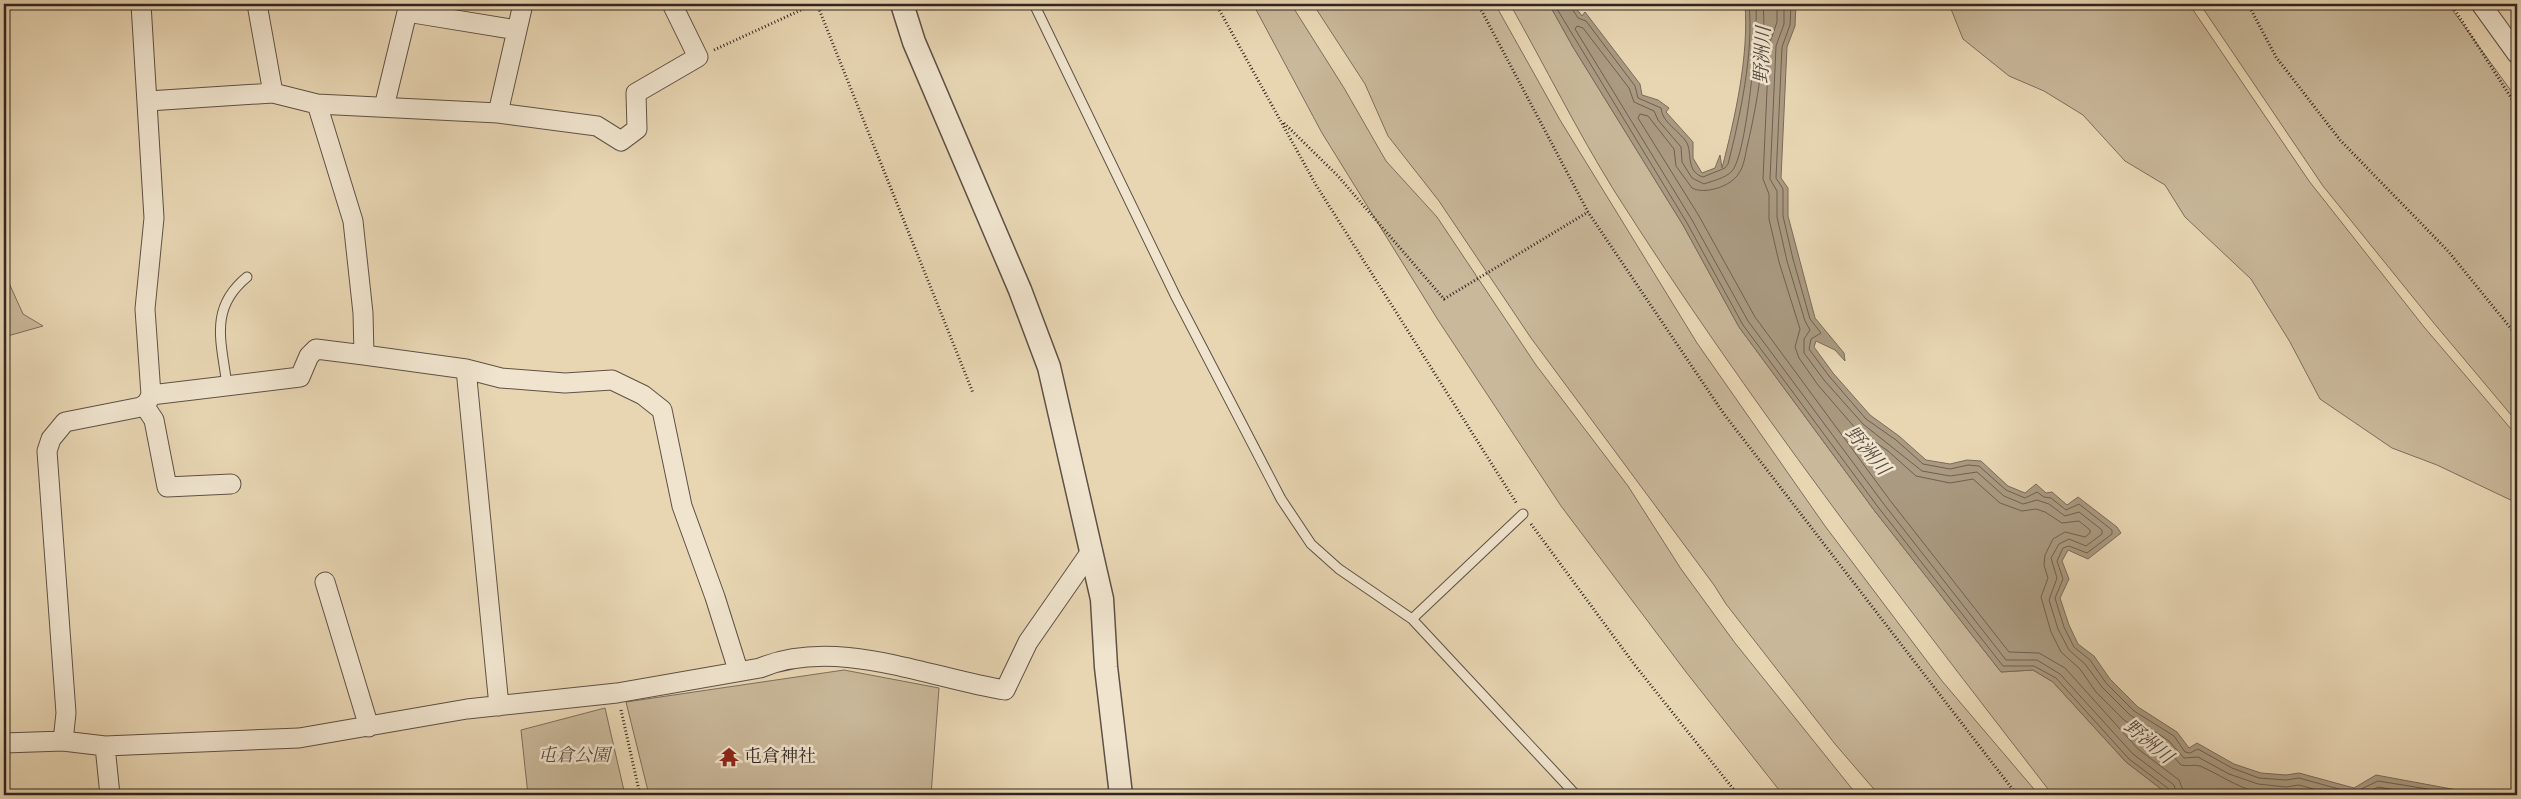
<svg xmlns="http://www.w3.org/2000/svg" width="2521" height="799" viewBox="0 0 2521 799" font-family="'IM FELL DW Pica','Noto Serif JP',serif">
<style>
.green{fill:#c9b89a;stroke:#7d6e5d}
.water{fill:#aa9a81;stroke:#7a6b5a}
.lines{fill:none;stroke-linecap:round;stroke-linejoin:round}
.shore{stroke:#6e6050;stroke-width:1}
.service-casing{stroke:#5f5145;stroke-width:11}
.minor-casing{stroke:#5f5145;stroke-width:21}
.tertiary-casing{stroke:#5f5145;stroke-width:25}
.path{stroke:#312520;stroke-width:3;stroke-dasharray:1 2.5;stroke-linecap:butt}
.service{stroke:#f0e4ce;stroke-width:9}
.minor{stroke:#f0e4ce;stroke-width:19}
.tertiary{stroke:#f0e4ce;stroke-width:22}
.labels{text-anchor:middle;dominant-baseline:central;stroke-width:5;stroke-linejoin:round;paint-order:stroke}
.park-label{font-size:18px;font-style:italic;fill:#574a3e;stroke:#f0e4ce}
.poi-label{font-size:18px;fill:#312520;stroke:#f0e4ce;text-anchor:start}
.water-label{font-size:19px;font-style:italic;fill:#55483d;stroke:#f0e4ce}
</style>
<rect width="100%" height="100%" fill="#e8d6b3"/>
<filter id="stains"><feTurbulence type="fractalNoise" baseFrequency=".004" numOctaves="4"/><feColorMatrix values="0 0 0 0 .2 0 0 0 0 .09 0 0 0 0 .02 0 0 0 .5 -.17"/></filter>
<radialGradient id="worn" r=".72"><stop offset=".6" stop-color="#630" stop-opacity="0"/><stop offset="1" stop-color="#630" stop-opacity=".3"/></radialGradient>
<!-- green -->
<path class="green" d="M1253,4H1291L1344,88L1386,161L1437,217L1536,365L1628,486L1681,569L1735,643L1857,795H1783L1686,672L1561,506L1438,320L1322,133Z
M1313,4H1495L1560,120L1697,343L1825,526L1942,681L2039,795H1879L1835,744L1726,604L1714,585L1531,338L1439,201L1388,136L1365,84Z
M1510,4H1549L1573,47L1683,225L1739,327L1874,510L2001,672L2033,670L2053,682L2126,762L2169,795H2054L2048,789C1898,595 1747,400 1615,192C1577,131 1545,66 1510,4Z
M1949,4H2189L2309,181L2424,327L2517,436V503L2437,465L2392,448L2320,399L2290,342L2251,279L2185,217L2165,185L2125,161L2083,115L2044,91L2009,76L1963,39Z
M2200,4H2448L2517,99V422L2433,322L2323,186Z
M4,272L23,314L43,326L4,337Z
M844,670L939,688L931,795H649L626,702Z
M605,708L625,795H528L521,730Z"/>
<!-- water -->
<path class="water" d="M1549,4H1573L1582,16L1585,12L1640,84L1642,95L1658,100L1669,108L1666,112L1693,142V158L1702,173L1715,168L1720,155L1722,168C1735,118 1749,56 1745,4H1796L1795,26L1787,47L1781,178L1788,188V216L1815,318L1844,353L1845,361L1835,350L1816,341L1814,347L1833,373L1870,415L1899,436L1926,460L1950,464L1967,460L1981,461L2008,486L2025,493L2036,484L2046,493L2052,492L2067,505L2078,497L2117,527L2121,533L2088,559L2068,550L2062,561L2069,579L2060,598L2069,625L2078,644L2094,656L2110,679L2138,707L2177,732L2189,748L2197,743L2234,764L2261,773L2286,775L2299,773L2354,788L2376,775L2484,795H2169L2126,762L2053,682L2033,670L2001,672L1874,510L1739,327L1683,225L1573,47Z"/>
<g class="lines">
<!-- shore -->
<path class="shore" d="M1554,4L1687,223L1743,325L1878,507L2003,666H2034L2056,678L2129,759L2169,789L2171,795
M1569,4L1578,18L1586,21L1635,86L1638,98L1661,108C1662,123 1680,131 1687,143C1692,153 1686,172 1703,177L1725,168L1728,164C1740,117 1754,52 1749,4
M1756,4C1758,30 1747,154 1732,171C1726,178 1712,181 1704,184L1692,178L1682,162L1681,147L1658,120L1654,111L1634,102L1629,88L1583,28L1577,26L1575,29L1692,220L1748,321L1883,503L2006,660H2037L2060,674L2133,754L2174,785L2177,795
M1763,4C1767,47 1757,105 1747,147C1745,156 1744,166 1739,173C1732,186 1705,195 1692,188L1676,166L1674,149L1648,116L1640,114L1638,118L1699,216L1755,317L1889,499L2009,652L2039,653L2065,668L2138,749L2179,780L2185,795
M1777,4V22L1769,45L1763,179L1769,194V219L1779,262L1800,329L1795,347L1799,358L1818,385L1856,429L1888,451L1916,476L1950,483L1973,479L2000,503L2022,511L2036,509L2045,512L2062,523L2079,521L2090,530V533L2085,537L2065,532L2053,539L2045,555L2044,565L2048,578L2041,597L2051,632L2061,652L2080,669L2096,692L2124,720L2164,746L2181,765C2187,767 2194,764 2200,766C2219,774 2236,787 2257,792C2274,795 2292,791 2308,795
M1784,4V24L1776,46L1770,179L1777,191V217L1787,261L1805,321L1810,330L1804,339V353L1824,380L1863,424L1922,471L1950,476L1977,472L2004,496L2023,504L2037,500L2049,504L2065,516L2079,512L2102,530V534L2086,546L2069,539L2059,544L2051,558L2057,578L2049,600L2058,629L2069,650L2085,664L2102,687L2130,715L2169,741L2184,758L2198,757L2229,774L2258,784L2286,787L2299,785L2335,795
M1791,4L1790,25L1782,47L1776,178L1783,189V216L1793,259L1810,319L1821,333L1811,339L1809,349L1829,376L1866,419L1896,440L1923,464L1950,469L1968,465L1979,466L2006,490L2025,498L2037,492L2044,497L2051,498L2066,510L2079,504L2112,530V534L2087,553L2069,546L2063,548L2057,561L2063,579L2055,598L2064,627L2074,647L2090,660L2106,683L2134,711L2174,736L2185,752L2190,753L2198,749L2232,768L2259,778L2286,780L2299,778L2353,793L2378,781L2465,795
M2363,795L2378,787L2427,795"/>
<defs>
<path id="service" d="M1034,4L1176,297L1281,499L1311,544L1339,569L1412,619L1576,795
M227,386C222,343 208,309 247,277
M1412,619L1523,514"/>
<path id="minor" d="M257,4L273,93
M2481,4L2517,54
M407,12L517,30
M148,101L273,93L317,104L498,113L597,126L621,141L637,129L636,93L698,57L672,4
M317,104L353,221L363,313L364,355L466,369L501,378L565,383L612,380L643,395L662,410L682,506L715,597L738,670
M384,107L409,4
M498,113L523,4
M466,369L499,706
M151,395L300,377L309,356L316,349L364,355
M144,405L154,420L167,487L231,484
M325,582L369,727
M63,741L66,713L47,451L51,439L65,422L141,407L147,403L151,395L145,309L154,218L141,4
M4,743L63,741L105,746L299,738L467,709L617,693L760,668C836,636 929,678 1005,690L1028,642L1092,550
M105,746L110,795"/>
<path id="tertiary" d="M902,4L914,42L1020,290L1049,367L1102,599L1106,667L1121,795"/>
</defs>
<!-- service casing -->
<use href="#service" class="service-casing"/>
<!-- minor casing -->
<use href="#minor" class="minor-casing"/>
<!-- tertiary casing -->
<use href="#tertiary" class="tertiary-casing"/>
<!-- path -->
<path class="path" d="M817,4L973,393
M1216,4L1316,185L1517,504
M1478,4L1588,212L1724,414L2017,795
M2248,4L2276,57L2340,140L2448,251L2517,336
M2451,4L2517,107
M714,50L814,4
M1284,123L1338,176L1444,299L1588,212
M1531,524L1634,664L1738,795
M621,710L640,795"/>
<!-- service -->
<use href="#service" class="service"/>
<!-- minor -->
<use href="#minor" class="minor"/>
<!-- tertiary -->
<use href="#tertiary" class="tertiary"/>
</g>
<!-- icons -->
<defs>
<symbol id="temple-bare" viewBox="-9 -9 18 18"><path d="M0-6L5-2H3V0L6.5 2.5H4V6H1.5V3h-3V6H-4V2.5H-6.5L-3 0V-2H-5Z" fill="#8f2418" stroke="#f0e4ce" stroke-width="2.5" paint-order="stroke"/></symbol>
</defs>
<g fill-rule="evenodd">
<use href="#temple-bare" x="715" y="743" width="28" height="28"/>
</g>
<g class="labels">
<!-- park labels -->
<g class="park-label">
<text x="574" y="756">屯倉公園</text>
</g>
<!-- poi labels -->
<g class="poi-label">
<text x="744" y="757">屯倉神社</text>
</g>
<!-- water labels -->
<g class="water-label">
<text transform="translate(1763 55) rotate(-87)">野洲川</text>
<text transform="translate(1867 451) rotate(50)">野洲川</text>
<text transform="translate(2148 742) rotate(40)">野洲川</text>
</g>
</g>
<!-- margin -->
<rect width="2521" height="799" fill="none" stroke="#e8d6b3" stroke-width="20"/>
<rect x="5" y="5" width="2511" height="789" fill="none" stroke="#312520" stroke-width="2.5"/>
<rect x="10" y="10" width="2501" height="779" fill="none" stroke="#312520"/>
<rect width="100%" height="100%" filter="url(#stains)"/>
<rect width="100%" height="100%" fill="url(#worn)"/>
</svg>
